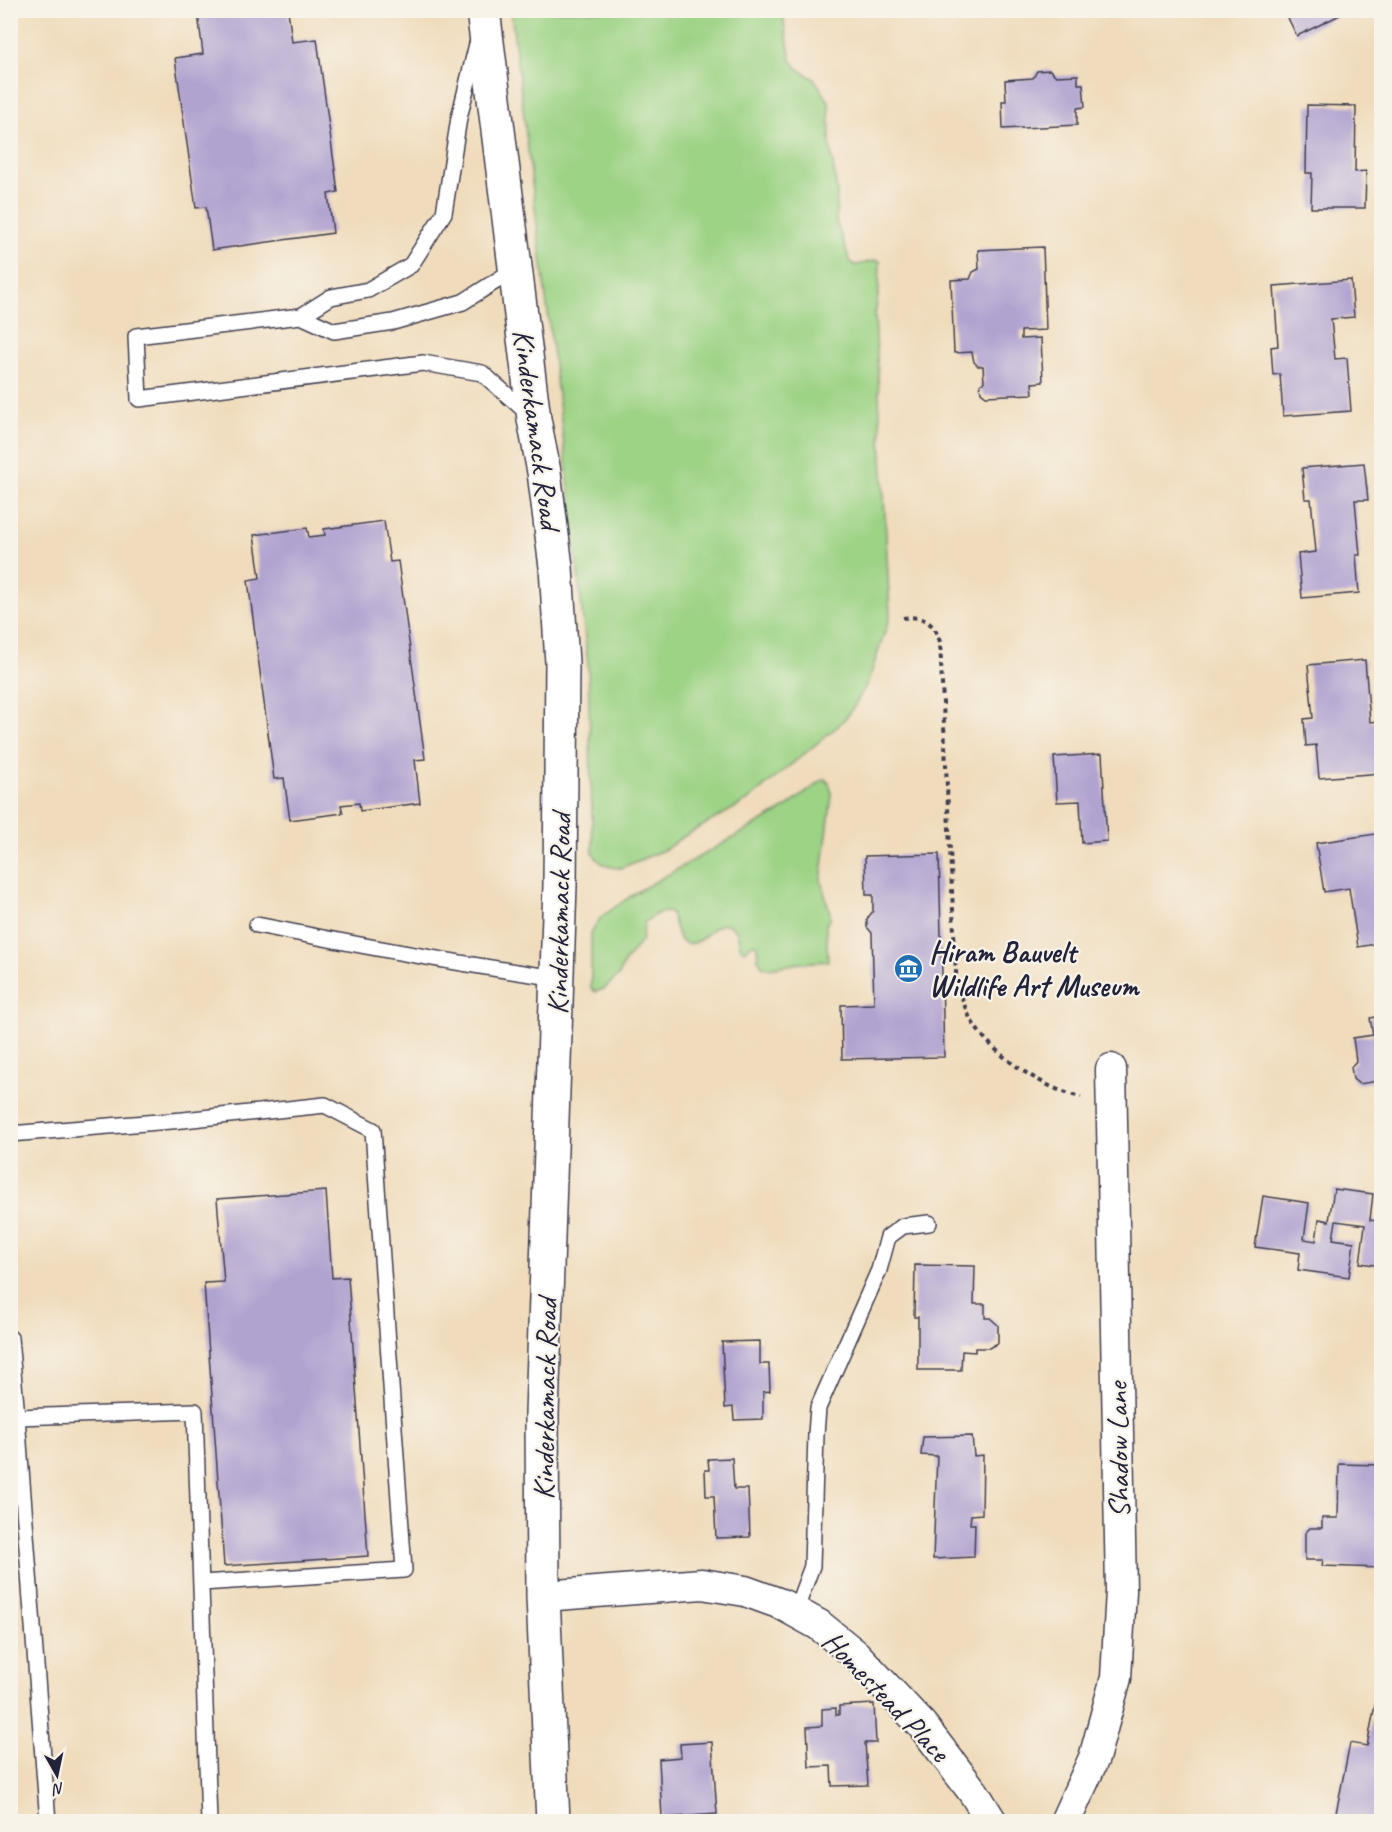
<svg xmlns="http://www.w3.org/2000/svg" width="1392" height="1832" viewBox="0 0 1392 1832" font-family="Caveat,sans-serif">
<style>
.green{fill:#9dd385;stroke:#607a60;stroke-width:1.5}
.building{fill:#b1a3d0}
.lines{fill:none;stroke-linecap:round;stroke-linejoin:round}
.lane-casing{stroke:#413e4e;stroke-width:18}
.street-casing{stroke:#413e4e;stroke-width:33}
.primary-casing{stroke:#413e4e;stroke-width:36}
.path{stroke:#413e4e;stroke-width:4;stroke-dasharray:4.5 4.5;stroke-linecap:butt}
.lane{stroke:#fff;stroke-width:15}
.street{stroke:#fff;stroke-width:30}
.primary{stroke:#fff;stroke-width:33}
.labels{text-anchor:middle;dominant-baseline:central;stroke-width:4.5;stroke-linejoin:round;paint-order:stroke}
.street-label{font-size:30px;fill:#22223b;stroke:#f7f3e8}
.poi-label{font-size:30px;font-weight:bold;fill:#22223b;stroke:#f7f3e8;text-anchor:start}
</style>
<rect width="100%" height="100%" fill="#f7f3e8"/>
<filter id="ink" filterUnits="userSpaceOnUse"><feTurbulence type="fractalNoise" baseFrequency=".0167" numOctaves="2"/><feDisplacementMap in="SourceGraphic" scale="12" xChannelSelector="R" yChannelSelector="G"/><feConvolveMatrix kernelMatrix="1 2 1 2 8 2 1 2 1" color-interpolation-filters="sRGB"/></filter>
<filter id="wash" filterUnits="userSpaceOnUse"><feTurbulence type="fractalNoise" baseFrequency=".008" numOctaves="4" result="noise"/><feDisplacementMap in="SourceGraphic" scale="24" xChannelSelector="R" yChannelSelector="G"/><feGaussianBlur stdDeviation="1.35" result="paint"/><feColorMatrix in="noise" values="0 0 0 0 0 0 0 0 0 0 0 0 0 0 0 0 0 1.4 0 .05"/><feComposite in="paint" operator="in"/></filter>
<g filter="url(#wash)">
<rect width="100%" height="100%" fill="#f0dcbc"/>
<!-- green -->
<path class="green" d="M511,11H782L791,60L797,68L814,79L819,86L829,102L830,144L837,191L836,221L850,261L855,265C864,265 871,259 880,261L879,290L875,315L890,617L868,682L850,713L838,726L747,801L681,838L666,849L621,868C609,868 598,864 593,852L588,666L566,462Z
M824,779C830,782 831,788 832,795L821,881L830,913V919L826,925L828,961L800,963L769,968L762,966L758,959L757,946L754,943L744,951L740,947L737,931L727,924C710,923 705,944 687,944L679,939L671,913C659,910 652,916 644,923L642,940L624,963L619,975L604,989L595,992L591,988V933L601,917L637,892L784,809Z"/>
<g id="blocks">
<!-- building -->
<path class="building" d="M185,10H288L292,42L317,39L338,192L328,194L333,233L212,250L206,207L196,208L175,58L203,54L198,13L186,15Z
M1284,10H1350L1297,36Z
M1050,70L1056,76L1078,75V84H1083L1085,107L1077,108V125L1003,129L1002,101H1006L1005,80L1033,78L1037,71Z
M1307,105L1356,106L1355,172L1366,171L1365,208H1311L1312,173H1306Z
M1043,247L1046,330L1021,331V339L1041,338L1043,382L1032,383L1033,394L986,396L981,392L980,385L984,382L983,366H978L974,362L972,352L954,353L951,280L970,279L973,272L979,269L978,250Z
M1351,280L1354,317L1331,319L1335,359L1347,358L1351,411L1283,416L1280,374L1273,375L1271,347L1278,346L1274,286Z
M1364,463L1368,500H1355L1360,555H1356L1359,593L1302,598L1298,554L1316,552L1311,499H1305L1302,468Z
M384,521L390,562L398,561L425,759L415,760L420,803L360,811L359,803L341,805L343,813L290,820L284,778L274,779L248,580L260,578L254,535L307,528L309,537L325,535L324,529Z
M1365,660L1370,722L1381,721L1382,773L1319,778L1316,745L1306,746L1304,719L1313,718L1308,665Z
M1102,754L1107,841L1082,843L1080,801L1057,802L1054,757Z
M1382,833V943L1358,947L1349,888L1324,892L1316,843Z
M939,854L944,1057L842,1059L841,1005L874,1004L872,933L867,927V919L873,911V895H866L865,856Z
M1382,1016V1095H1380L1378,1081L1359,1084L1353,1079L1351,1067L1356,1061L1353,1038L1373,1035L1370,1018Z
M1334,1189L1373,1194L1370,1220L1382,1222V1266L1360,1263L1365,1225L1336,1221L1333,1239L1354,1242L1349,1277L1298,1270L1300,1253L1255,1247L1263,1196L1309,1203L1304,1239L1316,1241L1319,1219L1329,1221Z
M326,1191L332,1278L348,1277L368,1556L224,1566L204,1283L224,1282L217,1199Z
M915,1265L975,1266L974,1304H985V1318H990L998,1325V1343L989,1348H975V1352L962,1351L961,1370H918V1317H914Z
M760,1341V1364H769L770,1391L763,1392V1419L734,1420L733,1407L725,1408L722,1342Z
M972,1436L974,1456L983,1455L982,1514L971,1515L970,1524H975L974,1557L933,1559L937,1456L921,1455L923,1437Z
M732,1458L734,1489H748L750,1537L716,1538L714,1496H706L705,1470H709L708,1459Z
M1339,1464L1382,1465V1568L1322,1566L1323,1560H1305V1533L1310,1528H1322V1518H1338Z
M1380,1679L1382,1822H1351L1335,1818L1350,1743L1367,1746Z
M874,1704L876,1743H865L868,1785L832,1786L831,1766L809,1767L807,1727L822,1726V1709L836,1708V1715H839V1706Z
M712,1742L717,1814L662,1818L659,1759L681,1757L680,1744Z"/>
</g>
</g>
<g filter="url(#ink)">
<use href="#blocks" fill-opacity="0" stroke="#413e4e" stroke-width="1.5"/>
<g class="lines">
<defs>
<path id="lane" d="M477,44L459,118L444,213L411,265L368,290L331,297L301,316L136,336L139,399L423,363L482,373L530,415
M301,316L334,331L393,322L463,302L515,269
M257,925C357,945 457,964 558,978
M10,1134L183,1120L325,1105L373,1130L404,1570L202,1583
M10,1338L17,1417L195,1411L209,1822
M17,1417L48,1822
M795,1612L812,1566L816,1434L818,1408L879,1270L888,1237L903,1226L929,1223"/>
<path id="street" d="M543,1596L702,1584L745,1591L781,1604L819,1625L856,1655L922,1725L974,1793L992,1822
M1065,1822L1094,1758L1116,1678L1121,1591L1111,1069"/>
<path id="primary" d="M483,10L534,419L544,472L556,567L562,663L560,885L542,1414L543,1596L553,1822"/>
</defs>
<!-- lane casing -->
<use href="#lane" class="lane-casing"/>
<!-- street casing -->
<use href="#street" class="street-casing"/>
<!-- primary casing -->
<use href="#primary" class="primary-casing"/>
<!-- path -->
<path class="path" d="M903,618C923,615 934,622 940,642L956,973C960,993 965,1013 977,1029C998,1058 1046,1090 1081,1097"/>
<!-- lane -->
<use href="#lane" class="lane"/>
<!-- street -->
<use href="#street" class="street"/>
<!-- primary -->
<use href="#primary" class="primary"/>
</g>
</g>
<!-- icons -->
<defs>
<symbol id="museum-disc" viewBox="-11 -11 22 22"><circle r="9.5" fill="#1f6fb2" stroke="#f7f3e8"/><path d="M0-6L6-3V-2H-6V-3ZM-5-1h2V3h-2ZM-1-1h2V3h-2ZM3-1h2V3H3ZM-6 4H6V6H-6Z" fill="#fff"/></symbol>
</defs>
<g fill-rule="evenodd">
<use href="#museum-disc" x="892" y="952" width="33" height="33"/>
</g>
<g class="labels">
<!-- street labels -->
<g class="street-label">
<text transform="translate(537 429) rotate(82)">Kinderkamack Road</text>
<text transform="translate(559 914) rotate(-89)">Kinderkamack Road</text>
<text transform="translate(545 1399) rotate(-89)">Kinderkamack Road</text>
<text transform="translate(1118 1450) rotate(-91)">Shadow Lane</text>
<text transform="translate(886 1696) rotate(46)">Homestead Place</text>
</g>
<!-- poi labels -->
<g class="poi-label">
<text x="929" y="952">Hiram Bauvelt<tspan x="929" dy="34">Wildlife Art Museum</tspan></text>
</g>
</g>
<!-- margin -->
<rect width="1392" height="1832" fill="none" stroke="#f7f3e8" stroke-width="36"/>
<!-- north arrow -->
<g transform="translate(57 1775) rotate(171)" stroke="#f7f3e8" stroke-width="4.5" paint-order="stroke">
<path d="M0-4.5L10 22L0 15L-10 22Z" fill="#22223b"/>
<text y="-9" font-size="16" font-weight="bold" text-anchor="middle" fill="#22223b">N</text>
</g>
</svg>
